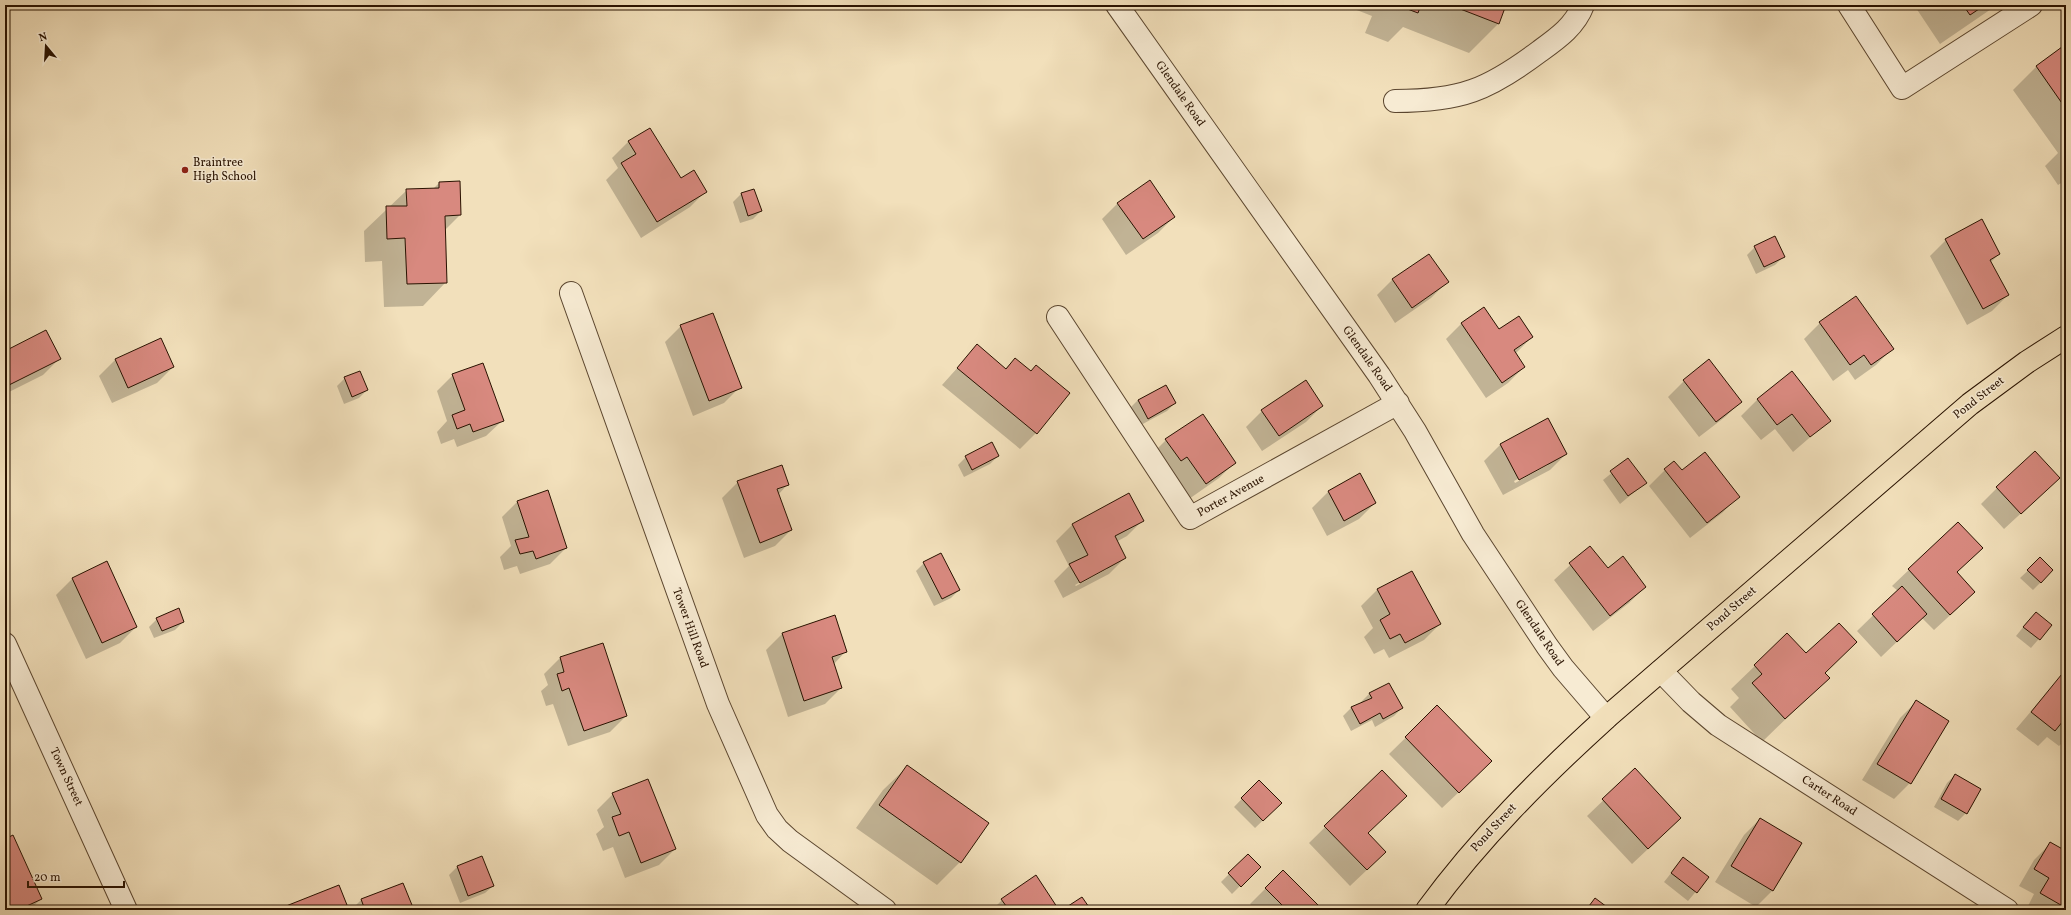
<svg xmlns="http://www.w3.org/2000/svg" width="2071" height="915" viewBox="0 0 2071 915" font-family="Vollkorn,serif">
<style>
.shadow{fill:#0003;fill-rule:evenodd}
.building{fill:#d8897f;stroke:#291200}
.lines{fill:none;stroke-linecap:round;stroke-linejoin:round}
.minor-casing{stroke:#5b462f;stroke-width:24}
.major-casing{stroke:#291200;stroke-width:24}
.minor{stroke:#f7ebd3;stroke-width:22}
.major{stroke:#f2e0bb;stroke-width:22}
.poi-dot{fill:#8f2418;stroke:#f7ebd3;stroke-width:1.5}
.labels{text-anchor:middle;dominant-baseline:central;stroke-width:3;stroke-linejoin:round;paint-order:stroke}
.street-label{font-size:12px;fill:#291200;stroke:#f7ebd3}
.poi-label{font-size:12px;fill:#291200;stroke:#f7ebd3;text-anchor:start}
</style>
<rect width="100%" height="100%" fill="#f2e0bb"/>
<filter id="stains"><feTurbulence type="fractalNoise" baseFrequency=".005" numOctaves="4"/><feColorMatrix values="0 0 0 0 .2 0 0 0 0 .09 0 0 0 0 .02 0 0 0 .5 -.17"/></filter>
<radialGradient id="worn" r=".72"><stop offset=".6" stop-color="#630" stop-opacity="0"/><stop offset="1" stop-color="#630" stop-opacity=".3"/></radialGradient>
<!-- shadow -->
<path class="shadow" d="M1344,5H1505L1498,24L1469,53L1403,27L1388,42L1365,33L1372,16Z
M1634,5H1641L1637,8Z
M1914,5H1997L1940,44Z
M2066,46V180L2058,185L2045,166L2058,153L2013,90L2036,67Z
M649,129L680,180L706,191L690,207L641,238L606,180L618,168L612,158L628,142Z
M439,183L460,215L444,231L446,282L423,306L384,307L382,261L365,262L364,231L407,190L433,189Z
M754,190L761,211L753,219L740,223L733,202L741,194Z
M1118,203L1174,217L1158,233L1126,255L1102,219Z
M1946,240L1999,254L1990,263L2008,295L1992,311L1967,325L1930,256Z
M1755,247L1783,257L1775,265L1756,274L1747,255Z
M1393,279L1447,282L1431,298L1395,323L1377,295Z
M1462,323L1532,337L1515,354L1524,367L1508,383L1486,398L1446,339Z
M1820,323L1892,349L1876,365L1855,380L1848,370L1833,381L1804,339Z
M681,326L740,387L724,403L693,416L665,342Z
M160,339L173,367L157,383L112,403L99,376L115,360Z
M977,346L1005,369L1015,359L1030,372L1036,433L1020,449L942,385Z
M5,352L59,359L43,375L5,394Z
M1709,361L1741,402L1725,417L1699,437L1668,397L1684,381Z
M1792,373L1829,421L1793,452L1775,429L1761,440L1741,416L1757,400Z
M453,375L503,420L486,436L457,447L454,439L441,444L437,432L447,421L437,391Z
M345,378L367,390L359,398L344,404L337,386Z
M1166,386L1175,403L1167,411L1139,426L1130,408L1138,400Z
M1322,406L1306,422L1262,451L1246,427L1262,411Z
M1547,419L1566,454L1550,470L1503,495L1484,461L1500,445ZM1548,463V465L1515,483L1514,481Z
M2066,436V447L2060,441Z
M1166,440L1235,462L1219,478L1189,499L1150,456Z
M991,443L998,456L990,464L964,477L958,465L966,457Z
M1628,460L1645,483L1620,504L1603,480Z
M1665,470L1681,472L1738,497L1722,513L1690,538L1649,486Z
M1360,475L1375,503L1359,519L1327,536L1312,508L1328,492Z
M738,482L788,484L778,495L791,530L775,546L744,558L722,498Z
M1997,488L2043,493L2004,529L1981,504Z
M1129,495L1143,520L1127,536L1116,542L1125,558L1109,574L1063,598L1054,581L1069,566L1056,541L1072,525ZM1107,567V569L1076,586L1075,585Z
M518,501L566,548L550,564L520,574L517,566L504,570L500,557L511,546L502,517Z
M1958,523L1965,564L1956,573L1958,608L1934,630L1922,618L1881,657L1857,631L1898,591L1892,586Z
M1590,547L1607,569L1645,587L1629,603L1593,631L1554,580Z
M2040,559L2041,582L2033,590L2020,578Z
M107,563L136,627L120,643L86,659L56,595L72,579Z
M924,563L959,590L951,598L934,606L916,571Z
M1411,572L1440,624L1424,640L1389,658L1384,649L1374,654L1364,637L1373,628L1361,606L1377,590Z
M835,617L846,651L833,665L841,688L825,704L788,717L766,650L782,634Z
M157,619L183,622L175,630L154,638L149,627Z
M2028,621L2051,625L2031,648L2016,636Z
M1787,635L1828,678L1762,742L1730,707L1739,698L1731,689Z
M602,644L626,716L610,732L568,746L553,704L546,706L541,691L548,685L544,674L560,658Z
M2066,670V739L2059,746L2047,737L2038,746L2016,729Z
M1389,684L1402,708L1394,716L1375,727L1372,720L1351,731L1343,716L1351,708L1362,703L1361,702L1369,694Z
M1916,702L1948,721L1910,783L1894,799L1862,780L1900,718Z
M1437,707L1475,777L1442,808L1389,754Z
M907,767L960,862L937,885L856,828L883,790Z
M1635,770L1664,834L1632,864L1587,816Z
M1382,771L1367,834L1369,868L1350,886L1309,843Z
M1955,775L1966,813L1958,821L1934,807L1947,783Z
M1259,781L1281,803L1255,828L1234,807Z
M613,794L675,849L659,865L625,878L613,847L603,851L596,834L604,827L597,810Z
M1760,819L1801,843L1772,891L1756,907L1715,882L1744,835Z
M5,840L41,899L29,910H5Z
M2050,844L2066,853V910H2026L2034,894L2019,886L2034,860Z
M1248,855L1259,867L1232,894L1221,882Z
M482,858L493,886L485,893L460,903L449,875L457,867Z
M1683,858L1708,877L1688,901L1664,882Z
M1283,871L1321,910H1256L1250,904Z
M403,884L413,910H351L361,900Z
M1002,900L1058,910H992Z"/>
<!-- building -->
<path class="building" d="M1397,5H1421L1418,13Z
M1450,5H1506L1499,24Z
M1963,5H1985L1970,15Z
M2066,44V109L2036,66Z
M650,128L681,178L694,170L707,192L657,222L621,163L636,154L628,141Z
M1150,180L1175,217L1143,239L1117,203Z
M460,181L461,215L445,216L447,283L407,284L405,238L387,239L386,206H407L406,189L439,188V182Z
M754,189L762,211L748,216L741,193Z
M1982,219L2000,254L1990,260L2009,295L1983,309L1945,239Z
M1775,236L1785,257L1764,267L1754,246Z
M1429,254L1449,282L1412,308L1392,279Z
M1856,296L1894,349L1871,365L1864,355L1850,365L1819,322Z
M1484,307L1499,329L1519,316L1533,337L1514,350L1525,367L1502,383L1461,323Z
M713,313L742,388L709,401L680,325Z
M46,330L61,359L5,387V351Z
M161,338L174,367L128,388L115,359Z
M977,344L1006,369L1015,358L1031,371L1036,365L1070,393L1037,434L957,368Z
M1709,359L1742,402L1716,422L1683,380Z
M483,363L504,421L473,432L470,424L457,429L452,415L465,410L452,374Z
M360,371L368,390L352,397L344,377Z
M1792,371L1831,421L1810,437L1792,414L1777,425L1757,399Z
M1306,380L1323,406L1279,436L1261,410Z
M1166,385L1176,403L1148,419L1138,400Z
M1203,414L1236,463L1206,484L1187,457L1181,461L1165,439Z
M1548,418L1567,454L1519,480L1500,444Z
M992,442L999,456L972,470L965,456Z
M2035,451L2060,478L2021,514L1996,487Z
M1705,452L1740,497L1707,523L1664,469L1674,461L1682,470Z
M1628,458L1647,483L1628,496L1610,471Z
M782,465L789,485L777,489L792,530L760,543L737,481Z
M1360,473L1376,503L1344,521L1328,491Z
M548,490L567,548L536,559L533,551L520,554L515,540L529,537L517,501Z
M1129,493L1144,521L1115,536L1126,558L1080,583L1069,564L1088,555L1072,524Z
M1958,522L1983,548L1957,572L1975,592L1950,615L1908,569Z
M1590,546L1608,568L1623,556L1646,587L1610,616L1569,563Z
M941,553L960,590L942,599L923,562Z
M2040,557L2053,570L2041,583L2027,570Z
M107,561L137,627L102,643L72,578Z
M1412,571L1441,624L1405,643L1400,634L1390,639L1380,620L1390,614L1377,589Z
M1902,586L1927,614L1897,642L1872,614Z
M179,608L184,622L162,631L156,618Z
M2036,612L2052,625L2040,640L2023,627Z
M835,615L847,652L832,657L842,688L804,701L782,633Z
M1839,623L1857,642L1825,673L1830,678L1785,719L1752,683L1762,674L1754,665L1787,633L1806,653Z
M603,643L627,716L584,731L569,688L562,691L557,674L564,672L560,657Z
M2066,669V723L2063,721L2055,731L2031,712Z
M1389,683L1403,708L1383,719L1380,713L1360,724L1351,707L1372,698L1369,693Z
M1916,700L1949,721L1911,784L1877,764Z
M1437,705L1492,761L1459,793L1405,737Z
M907,765L989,823L961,863L879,805Z
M1635,768L1681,818L1648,849L1602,799Z
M1382,770L1407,796L1368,833L1386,852L1367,870L1324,826Z
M1955,774L1981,789L1967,814L1941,799Z
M648,779L676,849L641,863L629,832L619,836L612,817L621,814L612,793Z
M1259,780L1282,803L1263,821L1241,798Z
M1760,818L1802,843L1773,891L1731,866Z
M13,835L42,899L18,910H5V839Z
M2050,842L2066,851V908L2040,893L2049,878L2034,869Z
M1248,854L1261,867L1241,887L1228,873Z
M482,856L494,886L468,896L457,866Z
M1683,857L1709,877L1697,893L1671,873Z
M1283,870L1323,910H1281L1284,907L1265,888Z
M1036,875L1059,910H1009L1001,899Z
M403,883L414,910H365L361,899Z
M339,885L349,910H276Z
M1082,897L1091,910H1062Z
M1595,898L1611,910H1586Z"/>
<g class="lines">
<defs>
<path id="minor" d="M1117,5L1379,375L1415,431L1473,534L1547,646L1563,668L1606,718
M1849,5L1902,88L2031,5
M1395,101C1461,101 1488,90 1540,51C1558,38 1575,26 1583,5
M571,293L718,704L767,815L777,829L790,841L885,910
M1058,317L1190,518L1398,403
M5,644L126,910
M1661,671L1691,702L1718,725L2007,910"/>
<path id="major" d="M1427,910C1479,839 1541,777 1606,718L1970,404L2027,362L2066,337"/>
</defs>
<!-- minor casing -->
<use href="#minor" class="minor-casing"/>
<!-- major casing -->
<use href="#major" class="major-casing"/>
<!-- minor -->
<use href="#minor" class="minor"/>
<!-- major -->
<use href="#major" class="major"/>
</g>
<!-- markers -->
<circle class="poi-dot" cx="185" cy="170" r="4"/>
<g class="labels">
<!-- street labels -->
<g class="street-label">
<text transform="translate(1180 94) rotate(55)">Glendale Road</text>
<text transform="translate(1367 359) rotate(55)">Glendale Road</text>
<text transform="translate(1979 398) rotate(-38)">Pond Street</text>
<text transform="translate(1231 496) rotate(-29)">Porter Avenue</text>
<text transform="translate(1732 609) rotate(-41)">Pond Street</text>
<text transform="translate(690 628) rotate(70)">Tower Hill Road</text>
<text transform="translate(1539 633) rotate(56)">Glendale Road</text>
<text transform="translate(66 777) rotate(65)">Town Street</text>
<text transform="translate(1829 796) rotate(33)">Carter Road</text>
<text transform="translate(1494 828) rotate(-47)">Pond Street</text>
</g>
<!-- poi labels -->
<g class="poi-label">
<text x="193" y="163">Braintree<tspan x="193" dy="14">High School</tspan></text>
</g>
</g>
<!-- margin -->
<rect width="2071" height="915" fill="none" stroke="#f2e0bb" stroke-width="20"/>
<rect x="6" y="6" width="2059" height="903" fill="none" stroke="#291200" stroke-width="2"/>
<rect x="10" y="10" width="2051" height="895" fill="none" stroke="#291200"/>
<!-- north arrow -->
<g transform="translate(46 46) rotate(342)" stroke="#f7ebd3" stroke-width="3" paint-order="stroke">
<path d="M0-3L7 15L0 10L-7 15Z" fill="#291200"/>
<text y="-6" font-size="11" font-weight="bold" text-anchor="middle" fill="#291200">N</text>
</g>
<!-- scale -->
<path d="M28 881v6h96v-6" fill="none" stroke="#291200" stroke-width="2"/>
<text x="34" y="881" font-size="12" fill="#291200" stroke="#f7ebd3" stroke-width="3" paint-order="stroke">20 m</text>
<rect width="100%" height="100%" filter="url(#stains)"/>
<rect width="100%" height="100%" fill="url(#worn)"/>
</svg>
